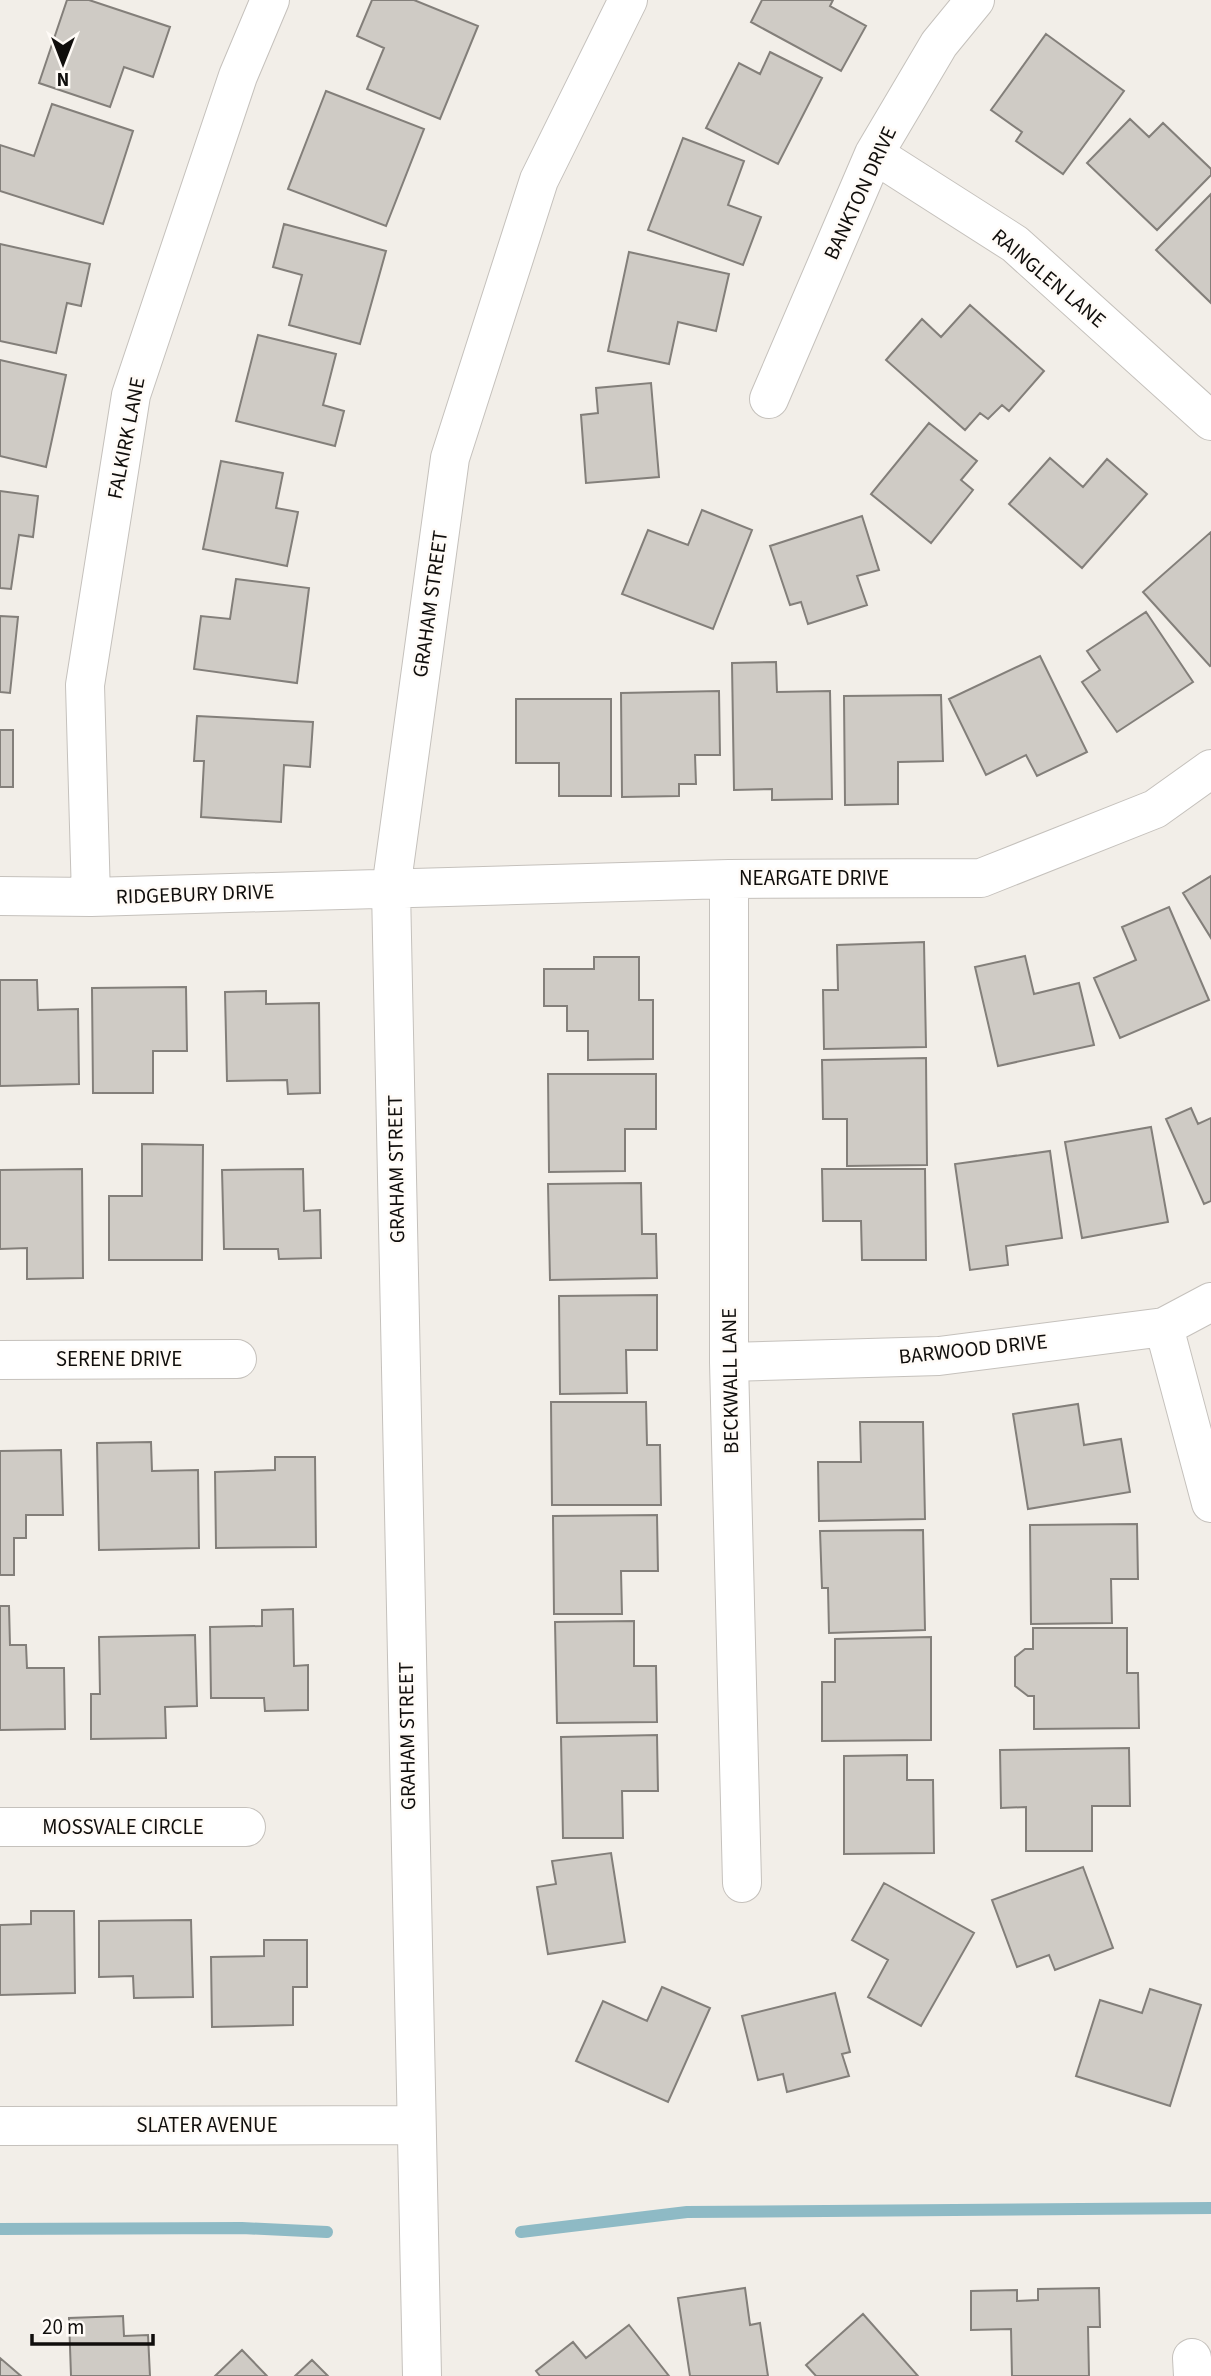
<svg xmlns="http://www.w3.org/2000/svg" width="1211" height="2376" viewBox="0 0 1211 2376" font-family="'Source Sans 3',sans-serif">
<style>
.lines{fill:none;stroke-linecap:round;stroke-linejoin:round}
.stream{stroke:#8ebac5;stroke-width:12}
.building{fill:#cfcbc5;stroke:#837f7a;stroke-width:2}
.minor-casing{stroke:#c5c1bc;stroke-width:40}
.minor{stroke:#fff;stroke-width:38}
.labels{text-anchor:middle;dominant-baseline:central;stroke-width:5;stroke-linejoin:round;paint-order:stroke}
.street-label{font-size:21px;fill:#100e0c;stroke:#fffbf7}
</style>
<rect width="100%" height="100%" fill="#f2eee8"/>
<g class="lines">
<!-- stream -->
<path class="stream" d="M0,2229L242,2228L327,2232
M521,2232L687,2212L1211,2208"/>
</g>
<!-- building -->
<path class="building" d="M67,0H89L170,27L153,77L124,67L110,107L39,83Z
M372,0H414L478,26L440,119L367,89L384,48L357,36Z
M762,0H833L830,6L866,26L841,71L751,22Z
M1046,34L1124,91L1063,174L1016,141L1022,132L991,110Z
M770,52L822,78L778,164L706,128L739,63L760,74Z
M326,91L424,129L386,226L288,189Z
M52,104L133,131L103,224L0,191V145L34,156Z
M1130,119L1149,137L1163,123L1211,169V175L1157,230L1087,163Z
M683,138L744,161L728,205L761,217L743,265L648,230Z
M1211,194V303L1156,250Z
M284,224L386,251L360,344L289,325L302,275L273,267Z
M0,244L90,264L81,306L67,303L56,353L0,341Z
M629,252L729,274L716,331L678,322L669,364L608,351Z
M970,305L1044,371L1009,411L1002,405L988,419L980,413L965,430L886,360L922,319L941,337Z
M258,335L336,354L323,405L344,411L335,446L236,421Z
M0,360L66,375L46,467L0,456Z
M651,383L659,477L586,483L581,415L598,413L596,388Z
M929,423L977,461L961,480L973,490L931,543L871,494Z
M1050,458L1083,487L1107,459L1147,494L1082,568L1009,504Z
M221,461L283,473L276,508L298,512L287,566L203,549Z
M0,491L38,496L33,537L19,535L11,589L0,588Z
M702,510L752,530L713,629L622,594L648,530L688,545Z
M862,516L879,570L857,576L867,605L808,624L801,602L790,605L770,546Z
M1211,532V665L1210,666L1143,592Z
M236,579L309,588L297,683L194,669L201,616L230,619Z
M1146,612L1193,682L1117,732L1082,682L1100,670L1087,651Z
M0,616L18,617L10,693L0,692Z
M1040,656L1087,752L1037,776L1026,755L986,775L949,699Z
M776,662L777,692L830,691L832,799L772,800V789L734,790L732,663Z
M719,691L720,755H695L696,784H679V796L622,797L621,693Z
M941,695L943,761L898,762V804L845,805L844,696Z
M516,699H611V796H559V763H516Z
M197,716L313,722L310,767L284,765L281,822L201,817L204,761H194Z
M0,730H13V787H0Z
M1211,876V938L1183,893Z
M1169,907L1209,1000L1120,1038L1094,978L1136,960L1122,927Z
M924,942L926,1047L824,1049L823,990H838L837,945Z
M1025,956L1034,994L1079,983L1094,1045L998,1066L975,967Z
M594,957H639V1000H653V1059L588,1060V1031H567V1006H544V969H594Z
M0,980H37L38,1010L78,1009L79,1084L0,1086Z
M186,987L187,1051H153V1093H93L92,988Z
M266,991V1004L319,1003L320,1093L288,1094L287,1080L227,1081L225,992Z
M926,1058L927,1165L847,1166V1119H823L822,1060Z
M548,1074H656V1129H625V1171L549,1172Z
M1191,1108L1198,1124L1211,1118V1201L1204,1204L1166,1119Z
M1151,1127L1168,1222L1082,1238L1065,1142Z
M142,1144L203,1145L202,1260H109V1196H142Z
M1050,1151L1062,1238L1006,1246L1008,1265L970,1270L955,1164Z
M82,1169L83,1278L27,1279V1248L0,1249V1170Z
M303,1169L304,1211L320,1210L321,1258L279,1259L278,1249H224L222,1170Z
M822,1169H925L926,1260H862L861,1221H823Z
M641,1183L642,1234H656L657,1278L550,1280L548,1184Z
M657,1295V1350H626L627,1393L560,1394L559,1296Z
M551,1402H646L647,1445H660L661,1505H552Z
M1078,1404L1084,1445L1121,1439L1130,1492L1028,1509L1013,1414Z
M860,1422H923L925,1519L819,1521L818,1462H861Z
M151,1442L152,1471L198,1470L199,1548L99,1550L97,1443Z
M61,1450L63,1515H26V1538H14V1575H0V1451Z
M275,1457H315L316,1547L216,1548L215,1472L275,1470Z
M657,1515L658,1571H621L622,1614H554L553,1516Z
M1137,1524L1138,1579H1111L1112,1623L1031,1624L1030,1525Z
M923,1530L925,1630L829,1633L828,1588H822L820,1531Z
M0,1606H9L10,1645H26L27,1668H64L65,1729L0,1730Z
M293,1609L294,1666L308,1665V1710L265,1711L264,1698H211L210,1627L262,1626V1610Z
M634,1621V1666H656L657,1722L557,1723L555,1622Z
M1033,1628H1127V1673H1138L1139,1728L1034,1729V1696H1028L1015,1686V1657L1025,1649H1033Z
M195,1635L197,1706L165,1707L166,1738L91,1739V1694H100L99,1637Z
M931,1637V1740L822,1741V1682H835V1639Z
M657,1735L658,1791H622L623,1838H563L561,1737Z
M1129,1748L1130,1806H1092V1851H1026V1807L1001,1808L1000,1750Z
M907,1755V1780H933L934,1853L844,1854V1756Z
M611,1853L625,1942L548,1954L537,1887L556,1884L552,1861Z
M1083,1867L1113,1948L1055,1970L1049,1955L1017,1967L992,1900Z
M884,1883L974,1933L921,2026L868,1997L888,1960L852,1940Z
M31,1911H74L75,1993L0,1995V1925L31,1924Z
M191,1920L193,1997L134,1998L133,1976L99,1977V1921Z
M264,1940H307V1987H293V2025L212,2027L211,1957L264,1956Z
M662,1987L710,2008L668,2102L576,2061L603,2001L647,2021Z
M1150,1989L1201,2005L1170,2106L1076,2076L1100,2000L1142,2013Z
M835,1993L850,2052L842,2054L849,2076L787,2092L783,2074L758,2080L742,2016Z
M745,2288L750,2325L760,2323L768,2376H690L678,2298Z
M1099,2288L1100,2327H1088L1089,2376H1012L1011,2329L971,2330V2291L1017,2290V2301L1038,2300V2289Z
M863,2314L918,2376H816L806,2365Z
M123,2316L124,2336L148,2335L150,2376H71L69,2318Z
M629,2325L669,2376H540L536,2371L573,2342L586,2358Z
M242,2350L267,2376H215Z
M0,2358L21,2376H0Z
M312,2360L328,2376H295Z"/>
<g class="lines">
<defs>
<path id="minor" d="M874,154L1015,244L1211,421
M769,399L874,154L939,44L975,0
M729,879V1362L742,1883
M0,896L91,897L729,879L981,878L1155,809L1211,769
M91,897L85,685L131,395L238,76L270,0
M1164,1327L1211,1503
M0,1360L237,1359
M729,1362L939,1356L1164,1327L1211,1302
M0,1827H246
M0,2126L414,2125
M1192,2358L1193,2376
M422,2376L391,889L450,458L539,180L628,0"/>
</defs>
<!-- minor casing -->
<use href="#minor" class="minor-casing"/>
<!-- minor -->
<use href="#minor" class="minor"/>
</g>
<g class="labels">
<!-- street labels -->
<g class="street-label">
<text transform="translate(860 193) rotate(-65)">BANKTON DRIVE</text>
<text transform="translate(1049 278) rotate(40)">RAINGLEN LANE</text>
<text transform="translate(126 438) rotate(-79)">FALKIRK LANE</text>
<text transform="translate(430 604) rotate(-82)">GRAHAM STREET</text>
<text x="814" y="878">NEARGATE DRIVE</text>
<text transform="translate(195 894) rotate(-2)">RIDGEBURY DRIVE</text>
<text transform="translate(396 1169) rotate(-91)">GRAHAM STREET</text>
<text transform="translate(973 1349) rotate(-6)">BARWOOD DRIVE</text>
<text x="119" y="1359">SERENE DRIVE</text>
<text transform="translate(730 1381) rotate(-91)">BECKWALL LANE</text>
<text transform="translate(407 1736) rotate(-91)">GRAHAM STREET</text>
<text x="123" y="1827">MOSSVALE CIRCLE</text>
<text x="207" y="2125">SLATER AVENUE</text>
</g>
</g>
<!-- north arrow -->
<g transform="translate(63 63) rotate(180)" stroke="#fffbf7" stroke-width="5" paint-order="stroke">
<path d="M0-5L12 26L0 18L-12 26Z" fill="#100e0c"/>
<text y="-10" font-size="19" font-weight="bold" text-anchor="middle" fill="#100e0c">N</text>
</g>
<!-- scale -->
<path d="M32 2334v10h121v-10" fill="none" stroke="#100e0c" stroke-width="3.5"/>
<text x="42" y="2334" font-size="21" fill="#100e0c" stroke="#fffbf7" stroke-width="5" paint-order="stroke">20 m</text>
</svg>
